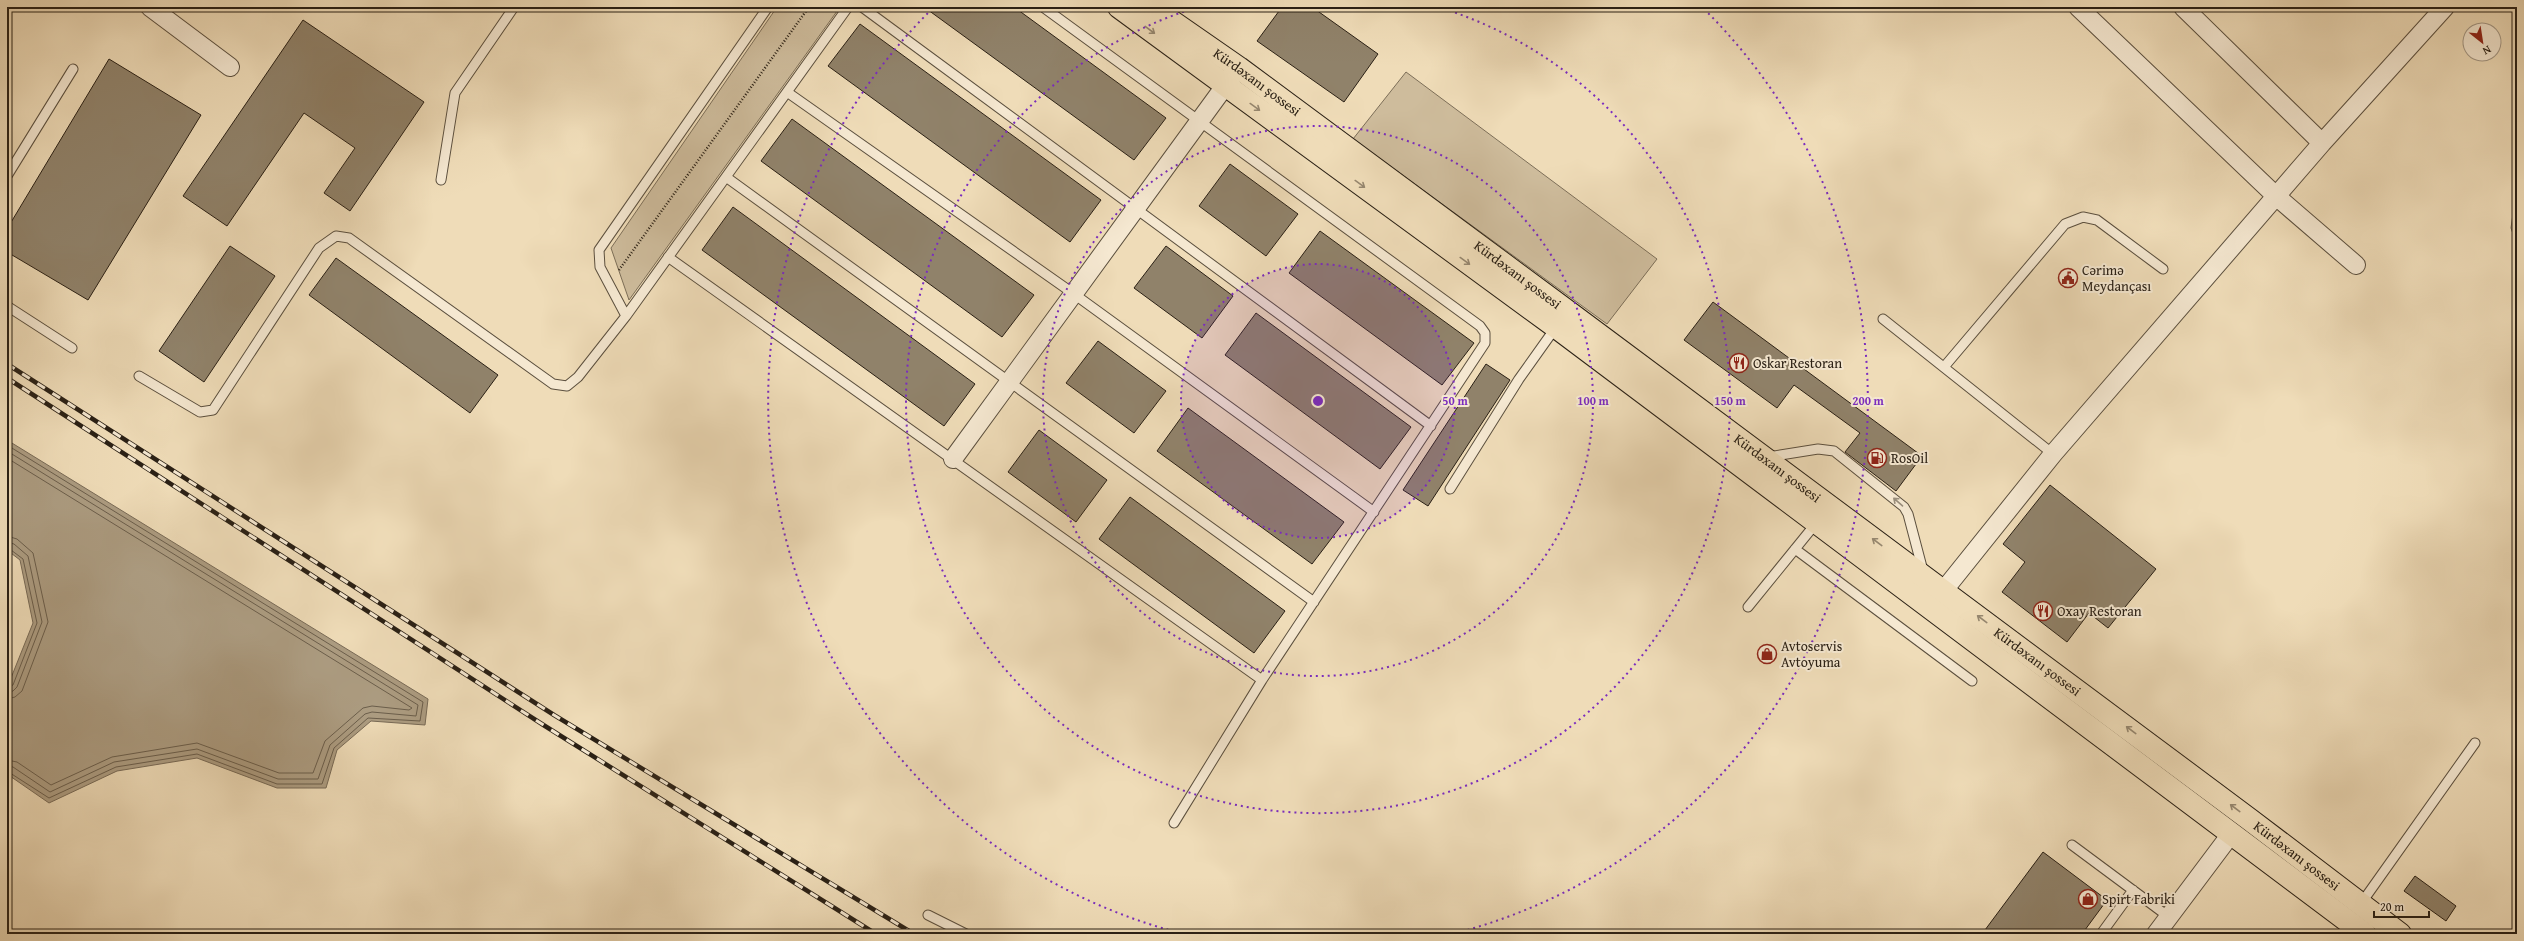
<svg xmlns="http://www.w3.org/2000/svg" width="2524" height="941" viewBox="0 0 2524 941" font-family="'Gentium Book Plus',serif">
<style>
.green{fill:#cebc9c;stroke:#7c6e58}
.water{fill:#ac9c81;stroke:#786a56}
.lines{fill:none;stroke-linecap:round;stroke-linejoin:round}
.shore{stroke:#6b5e4b;stroke-width:1}
.building{fill:#90826a;stroke:#2a2015}
.service-casing{stroke:#5b4f3e;stroke-width:11}
.minor-casing{stroke:#5b4f3e;stroke-width:20}
.primary-casing{stroke:#2a2015;stroke-width:24}
.path{stroke:#2a2015;stroke-width:2.5;stroke-dasharray:1 2;stroke-linecap:butt}
.service{stroke:#f5e8d1;stroke-width:9}
.minor{stroke:#f5e8d1;stroke-width:18}
.primary{stroke:#efdcb8;stroke-width:22}
.rail-casing{stroke:#2a2015;stroke-width:4.5}
.rail{stroke:#f5e8d1;stroke-width:3;stroke-dasharray:9;stroke-linecap:butt}
.oneway{stroke:#96876f}
.oneway2{stroke:#9a8e7c}
.ring{fill:none;stroke:#7b2cbf;stroke-width:2;stroke-dasharray:2 4}
.labels{text-anchor:middle;dominant-baseline:central;stroke-width:4;stroke-linejoin:round;paint-order:stroke}
.street-label{font-size:14px;fill:#2a2015;stroke:#f5e8d1}
.poi-label{font-size:14px;fill:#2a2015;stroke:#f5e8d1;text-anchor:start}
.centre{fill:#7b2cbf;stroke:#f5e8d1;stroke-width:2}
.ring-label{font-size:12px;text-anchor:middle;font-weight:bold;fill:#7b2cbf;stroke:#f5e8d1;stroke-width:4;stroke-linejoin:round;paint-order:stroke}
</style>
<rect width="100%" height="100%" fill="#efdcb8"/>
<filter id="stains"><feTurbulence type="fractalNoise" baseFrequency=".005" numOctaves="4"/><feColorMatrix values="0 0 0 0 .2 0 0 0 0 .09 0 0 0 0 .02 0 0 0 .5 -.17"/></filter>
<radialGradient id="worn" r=".72"><stop offset=".6" stop-color="#630" stop-opacity="0"/><stop offset="1" stop-color="#630" stop-opacity=".3"/></radialGradient>
<!-- green -->
<path class="green" d="M777,7H840L629,300L611,248Z
M1406,72L1657,259L1607,324L1353,139Z"/>
<!-- water -->
<path class="water" d="M2516,192H2517V246L2511,228Z
M7,440L428,699L425,725L371,721L337,750L326,788H277L197,758L117,771L49,803L7,774V688L33,623L20,560L7,550Z"/>
<g class="lines">
<!-- shore -->
<path class="shore" d="M7,445L423,702L420,721L368,718L334,748L322,784H277L197,754L116,767L49,798L7,771
M7,451L418,705L416,716L372,712L365,714L330,745L318,779H278L197,749L114,762L50,792L13,767L7,766
M7,458L412,708L409,710L372,706L363,708L325,741L313,773H279L197,743L112,757L51,785L17,762L7,760
M7,536L17,539L33,553L48,622L22,691L15,697L7,699
M7,542L14,544L28,556L42,622L17,687L13,691L7,693
M7,547L23,559L37,623L13,685L7,688"/>
</g>
<!-- building -->
<path class="building" d="M924,7H1014L1166,118L1134,160Z
M1282,7H1312L1378,54L1344,102L1257,41Z
M303,20L424,102L350,211L324,193L355,148L304,113L227,226L183,196Z
M860,24L1101,200L1070,242L828,66Z
M109,59L201,115L88,300L7,252V229Z
M792,119L1034,295L1002,337L761,161Z
M1230,164L1298,214L1266,256L1199,206Z
M733,207L975,384L944,426L702,250Z
M1320,231L1474,343L1442,385L1289,273Z
M230,246L275,276L204,382L159,351Z
M1166,246L1233,296L1202,338L1134,288Z
M336,258L498,375L470,413L309,295Z
M1713,302L1922,456L1896,491L1845,452L1860,433L1794,385L1777,408L1684,340Z
M1256,313L1411,427L1380,469L1225,355Z
M1098,341L1166,391L1134,433L1066,383Z
M1486,364L1510,380L1428,506L1403,490Z
M1188,408L1344,522L1312,564L1157,451Z
M1039,430L1107,480L1076,522L1008,472Z
M2050,485L2156,569L2108,628L2089,613L2067,642L2002,592L2025,562L2003,544Z
M1130,497L1285,611L1254,653L1099,539Z
M2043,852L2107,900L2082,934H1982Z
M2415,876L2456,906L2446,921L2404,891Z"/>
<g class="lines">
<defs>
<path id="service" d="M862,7L1431,426
M1043,7L1480,326L1485,333V343L1262,680L1174,823
M787,92L1074,294L1374,512
M7,176L73,69
M726,177L1314,602
M441,180L455,93L514,7
M668,257L1262,680
M7,306L72,348
M626,316L600,267L599,250L768,7
M1883,319L2053,454
M1944,367L2065,224L2083,217L2097,220L2163,269
M139,376L200,412L213,410L319,248L336,236L349,238L553,384L567,386L578,377L626,316L848,7
M1768,457L1818,449L1834,451L1904,507L1908,514L1923,571
M1450,489L1519,379L1556,327
M1795,549L1972,681
M1748,607L1817,522
M2072,845L2169,917
M2360,905L2475,743
M928,915L966,934
M2101,934L2133,890"/>
<path id="minor" d="M150,7L230,67
M2078,7L2277,197L2356,265
M2183,7L2322,143
M953,459L1233,75
M1944,590L2053,454L2322,143L2445,7
M2156,934L2231,834"/>
<g id="primary">
<path d="M1119,7L1556,327L2365,934"/>
<path id="s1" d="M1151,7L1239,68L1567,311L2249,819L2400,934"/>
</g>
</defs>
<!-- service casing -->
<use href="#service" class="service-casing"/>
<!-- minor casing -->
<use href="#minor" class="minor-casing"/>
<!-- primary casing -->
<use href="#primary" class="primary-casing"/>
<!-- path -->
<path class="path" d="M619,270L809,7"/>
<!-- service -->
<use href="#service" class="service"/>
<!-- minor -->
<use href="#minor" class="minor"/>
<!-- primary -->
<use href="#primary" class="primary"/>
<defs>
<path id="rail" d="M7,364L554,715L914,934
M7,378L545,726L876,934"/>
</defs>
<!-- rail casing -->
<use href="#rail" class="rail-casing"/>
<!-- rail -->
<use href="#rail" class="rail"/>
</g>
<!-- one-way arrows -->
<defs><path id="oneway-shaft" d="M-6 0H5M1.5-3L5.5 0L1.5 3" fill="none" stroke-width="1.6" stroke-linecap="round" stroke-linejoin="round"/></defs>
<g class="oneway">
<use href="#oneway-shaft" transform="translate(1150 30) rotate(37)"/>
<use href="#oneway-shaft" transform="translate(1255 107) rotate(36)"/>
<use href="#oneway-shaft" transform="translate(1360 184) rotate(36)"/>
<use href="#oneway-shaft" transform="translate(1465 261) rotate(36)"/>
<use href="#oneway-shaft" transform="translate(1877 542) rotate(-143)"/>
<use href="#oneway-shaft" transform="translate(1982 619) rotate(-143)"/>
<use href="#oneway-shaft" transform="translate(2131 730) rotate(-143)"/>
<use href="#oneway-shaft" transform="translate(2235 808) rotate(-143)"/>
</g>
<use class="oneway2" href="#oneway-shaft" transform="translate(1898 502) rotate(-139)"/>
<!-- distance rings -->
<circle cx="1318" cy="401" r="137" fill="#7b2cbf" fill-opacity=".12"/>
<g class="ring">
<circle cx="1318" cy="401" r="137"/>
<circle cx="1318" cy="401" r="275"/>
<path d="M1438 7A412 412 0 1 1 1198 7"/>
<path d="M1180 933A550 550 0 0 1 932 9M1704 9A550 550 0 0 1 1456 933"/>
</g>
<!-- icons -->
<defs>
<symbol id="civic-ring" viewBox="-11 -11 22 22"><circle r="9.5" fill="#f5e8d1" stroke="#8f2418" stroke-width="1.5"/><path d="M-.6-6.5H3V-4.5H.6V-3L4-1V1h2V6H-6V1h2V-1L-.6-3ZM-1.2 2.5V6h2.4V2.5Z" fill="#8f2418"/></symbol>
<symbol id="restaurant-ring" viewBox="-11 -11 22 22"><circle r="9.5" fill="#f5e8d1" stroke="#8f2418" stroke-width="1.5"/><path d="M-5-6h1v4h1v-4h1v4h1v-4h1v5L-1.5 .5V6h-2V.5L-5-1ZM5-6V6H3V1.5H1.5Q1.5-4 5-6Z" fill="#8f2418"/></symbol>
<symbol id="fuel-ring" viewBox="-11 -11 22 22"><circle r="9.5" fill="#f5e8d1" stroke="#8f2418" stroke-width="1.5"/><path d="M-5.5-6h7V0h2V4h1.3V-2.5L3-4.5l.8-.8L6-3V5H2.5V1h-1V6h-7ZM-4.2-4.7v3.2H.2V-4.7Z" fill="#8f2418"/></symbol>
<symbol id="shop-ring" viewBox="-11 -11 22 22"><circle r="9.5" fill="#f5e8d1" stroke="#8f2418" stroke-width="1.5"/><path d="M-5-2.5h2.3a2.7 3.5 0 0 1 5.4 0H5L5.5 6h-11ZM-1.5-2.5h3a1.5 2.3 0 0 0-3 0Z" fill="#8f2418"/></symbol>
</defs>
<g fill-rule="evenodd">
<use href="#civic-ring" x="2057" y="267" width="22" height="22"/>
<use href="#restaurant-ring" x="1728" y="352" width="22" height="22"/>
<use href="#fuel-ring" x="1866" y="447" width="22" height="22"/>
<use href="#restaurant-ring" x="2032" y="600" width="22" height="22"/>
<use href="#shop-ring" x="1756" y="643" width="22" height="22"/>
<use href="#shop-ring" x="2077" y="888" width="22" height="22"/>
</g>
<g class="labels">
<!-- street labels -->
<g class="street-label">
<text stroke="none"><textPath href="#s1" startOffset="130">Kürdəxanı şossesi</textPath></text>
<text stroke="none"><textPath href="#s1" startOffset="454">Kürdəxanı şossesi</textPath></text>
<text stroke="none"><textPath href="#s1" startOffset="778">Kürdəxanı şossesi</textPath></text>
<text stroke="none"><textPath href="#s1" startOffset="1102">Kürdəxanı şossesi</textPath></text>
<text stroke="none"><textPath href="#s1" startOffset="1426">Kürdəxanı şossesi</textPath></text>
</g>
<!-- poi labels -->
<g class="poi-label">
<text x="2082" y="270">Cərimə<tspan x="2082" dy="16">Meydançası</tspan></text>
<text x="1753" y="363">Oskar Restoran</text>
<text x="1891" y="458">RosOil</text>
<text x="2057" y="611">Oxay Restoran</text>
<text x="1781" y="646">Avtoservis<tspan x="1781" dy="16">Avtoyuma</tspan></text>
<text x="2102" y="899">Spirt Fabriki</text>
</g>
</g>
<circle cx="1318" cy="401" r="6" class="centre"/>
<g class="ring-label">
<text x="1455" y="405">50 m</text>
<text x="1593" y="405">100 m</text>
<text x="1730" y="405">150 m</text>
<text x="1868" y="405">200 m</text>
</g>
<!-- margin -->
<rect width="2524" height="941" fill="none" stroke="#efdcb8" stroke-width="24"/>
<rect x="8" y="8" width="2508" height="925" fill="none" stroke="#2a2015" stroke-width="2"/>
<rect x="12" y="12" width="2500" height="917" fill="none" stroke="#2a2015"/>
<!-- north arrow -->
<g transform="translate(2482 42) rotate(150)"><circle r="19" fill="#f5e8d1" stroke="#a49886"/>
<path d="M0-3L7 15L0 10L-7 15Z" fill="#8f2418"/>
<text y="-6" font-size="11" font-weight="bold" text-anchor="middle" fill="#2a2015">N</text>
</g>
<!-- scale -->
<path d="M2374 911v6h55v-6" fill="none" stroke="#2a2015" stroke-width="2"/>
<text x="2380" y="911" font-size="12" fill="#2a2015" stroke="#f5e8d1" stroke-width="3" paint-order="stroke">20 m</text>
<rect width="100%" height="100%" filter="url(#stains)"/>
<rect width="100%" height="100%" fill="url(#worn)"/>
</svg>
